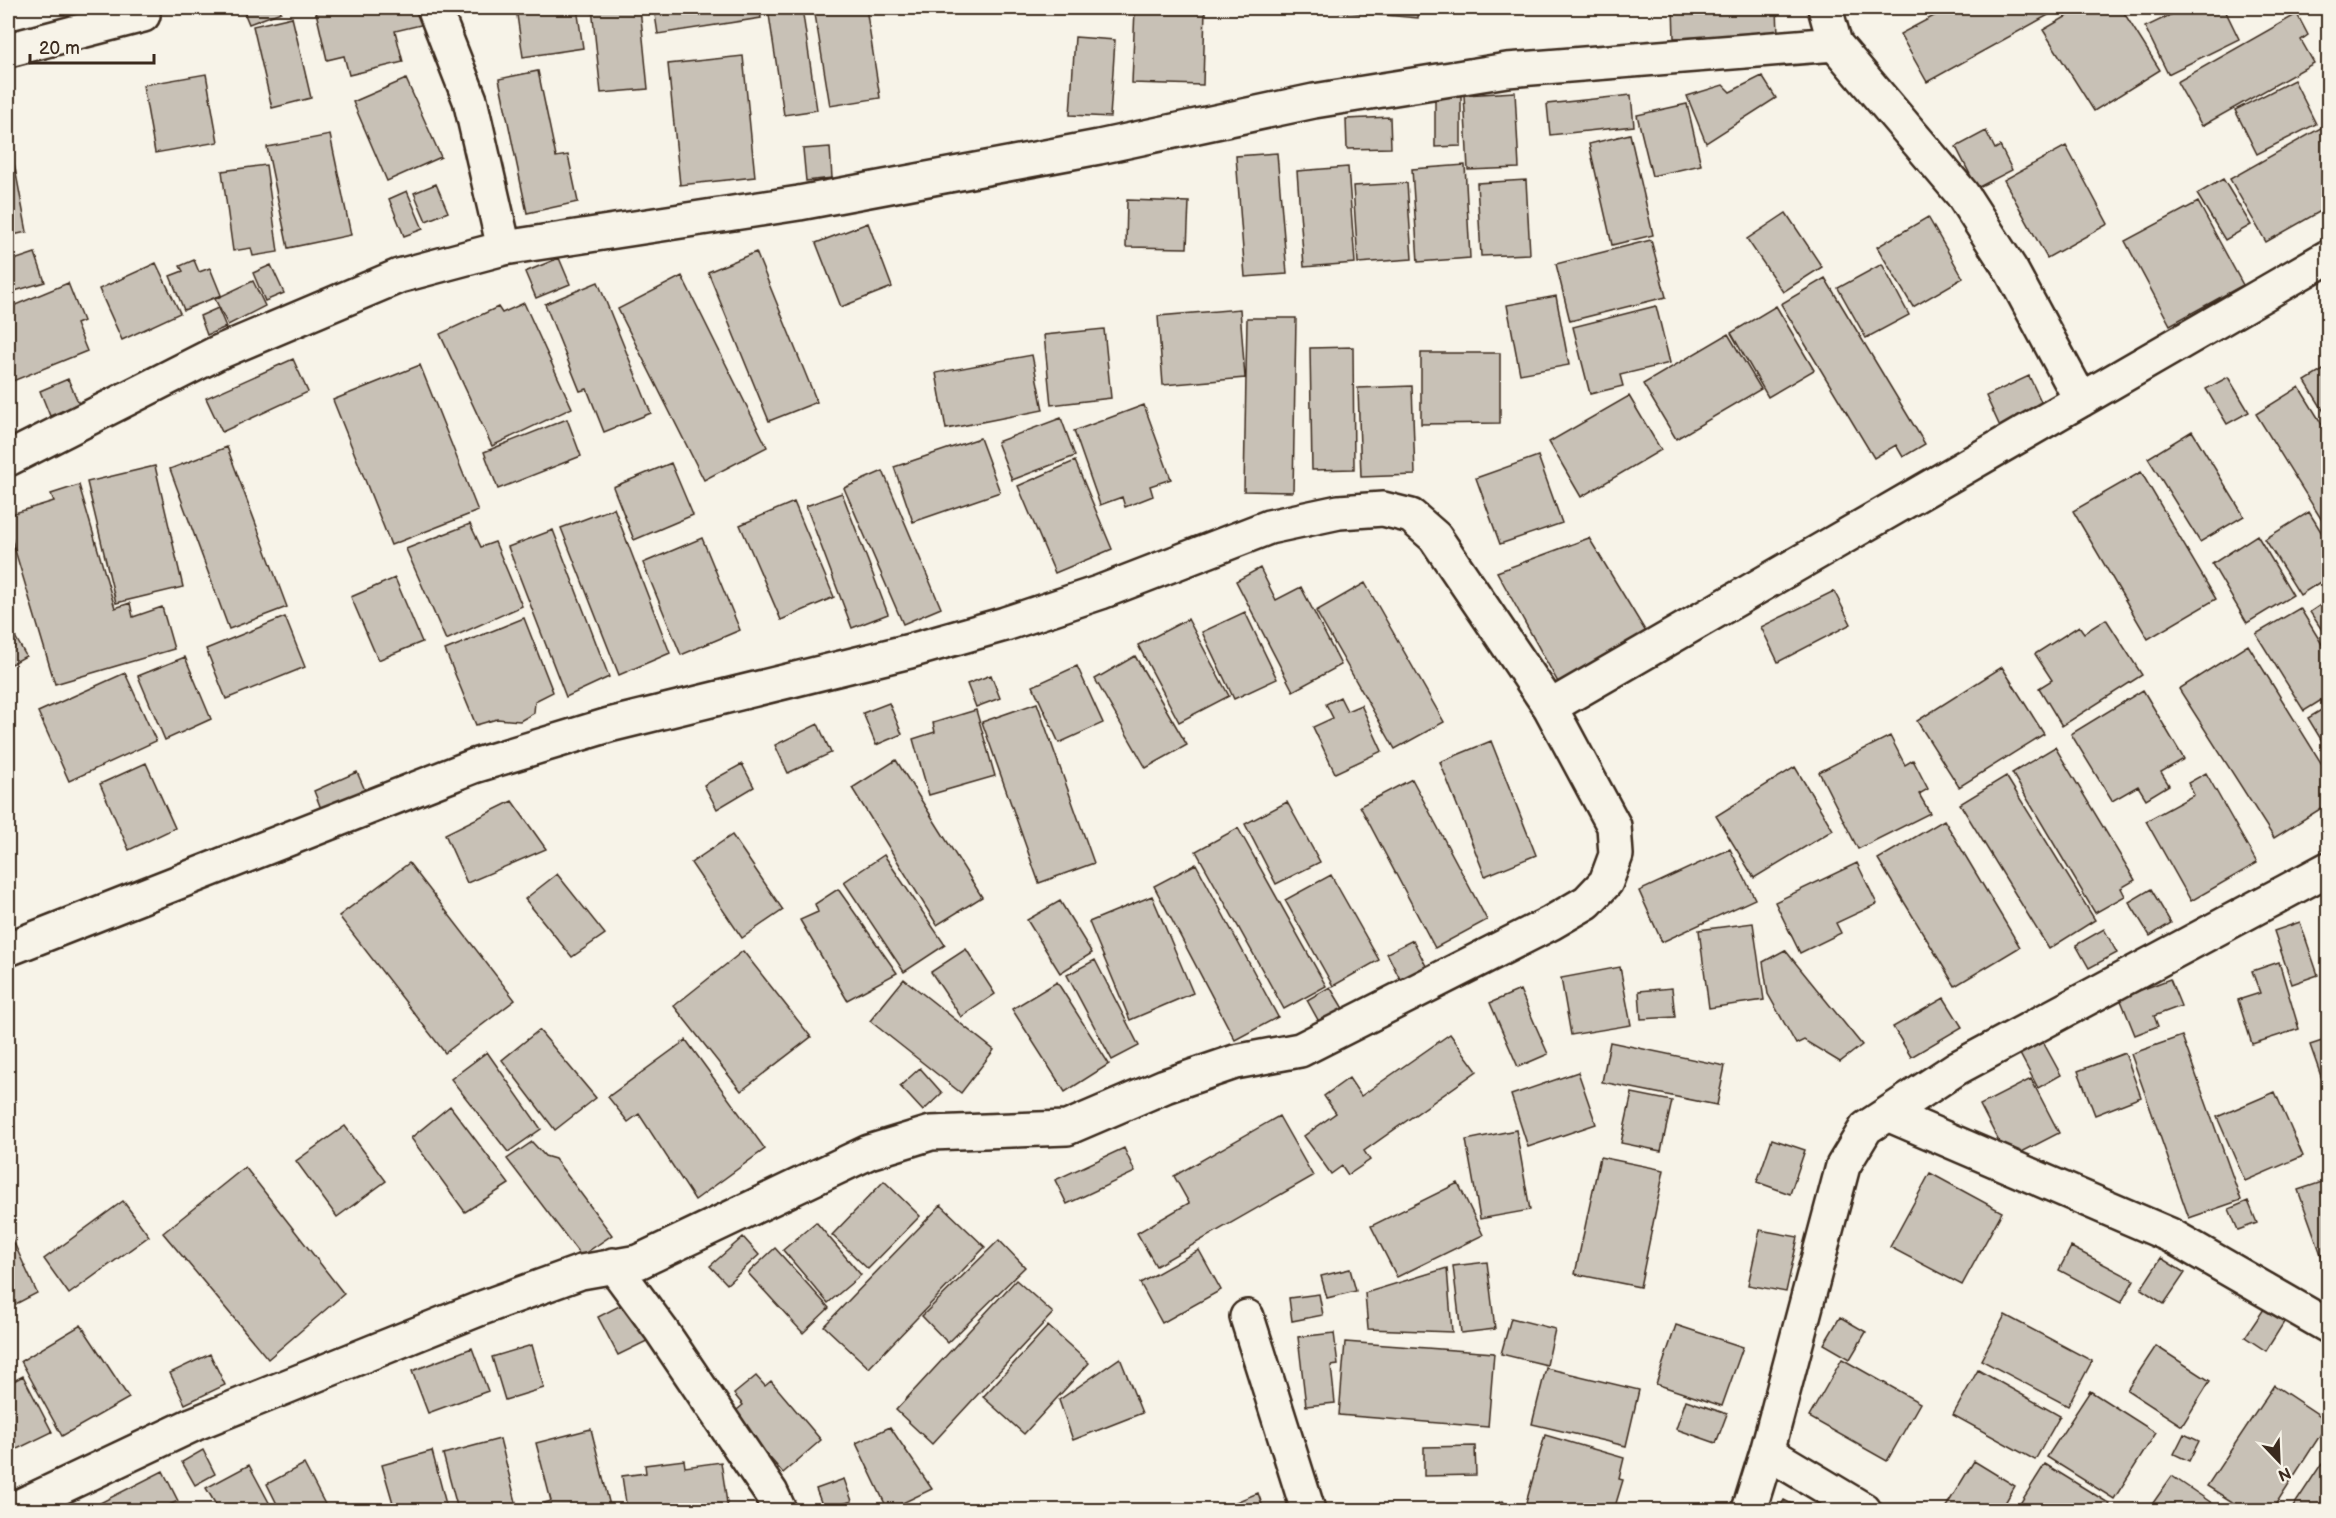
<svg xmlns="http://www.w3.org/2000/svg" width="2336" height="1518" viewBox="0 0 2336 1518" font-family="'Balsamiq Sans',sans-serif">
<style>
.building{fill:#c8c1b6;stroke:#3b2a1e;stroke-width:1.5}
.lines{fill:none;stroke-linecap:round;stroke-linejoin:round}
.minor-casing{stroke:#3b2a1e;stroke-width:38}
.minor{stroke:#f7f3e8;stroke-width:33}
</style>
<rect width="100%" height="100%" fill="#f7f3e8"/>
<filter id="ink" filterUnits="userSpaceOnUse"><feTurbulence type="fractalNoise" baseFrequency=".0167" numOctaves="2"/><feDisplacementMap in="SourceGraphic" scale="12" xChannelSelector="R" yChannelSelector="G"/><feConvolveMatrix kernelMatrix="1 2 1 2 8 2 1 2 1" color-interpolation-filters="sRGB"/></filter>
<g filter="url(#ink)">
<!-- building -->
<path class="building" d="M256,8H280L281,12L249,24L244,12Z
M334,8H421L425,24L395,31L403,62L349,75L344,56L327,60L316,12Z
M516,8H577L583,48L523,57Z
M592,8H640L648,89L601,93Z
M654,8H760L761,18L658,34Z
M768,8H802L817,110L784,115Z
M814,8H866L880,98L830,106Z
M1135,8H1205L1203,85L1132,83Z
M1338,8H1419L1418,18L1338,11Z
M1673,8H1777L1778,35L1674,38Z
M1949,8H2061L1927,82L1900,34Z
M2081,8H2121L2160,70L2094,111L2043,30Z
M2185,8H2224L2239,39L2168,74L2145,27Z
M2297,14L2308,35L2301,40L2314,63L2202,126L2177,82Z
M292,17L311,98L272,108L253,26Z
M1075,37L1115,40L1110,117L1070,115Z
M743,56L755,177L680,185L668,64Z
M538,71L556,157L568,155L578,202L527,213L499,79Z
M206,74L218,142L155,153L143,85Z
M1762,76L1776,98L1706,143L1687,96L1723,85L1730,92Z
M406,79L441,157L387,181L353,102Z
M2294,80L2316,124L2257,154L2235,110Z
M1515,92L1519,168L1468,170L1464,95Z
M1461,94V146L1435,147V95Z
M1631,95L1634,126L1550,135L1547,104Z
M1687,104L1701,165L1652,176L1637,115Z
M1390,117L1391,148L1347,149L1346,119Z
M2326,125L2328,130V207L2266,242L2230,179Z
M8,131L27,232L8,236Z
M1986,131L1995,149L2000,146L2012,170L1977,188L1956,147Z
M1630,134L1653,235L1612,245L1589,144Z
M330,135L351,235L288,248L267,147Z
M2066,146L2108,224L2047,258L2004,180Z
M830,147L832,178L806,181L803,149Z
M1277,153L1287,274L1245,277L1236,156Z
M266,165L278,252L253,256L251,248L233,251L222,171Z
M1465,165L1470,258L1418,262L1412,169Z
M1348,167L1355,263L1304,267L1297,171Z
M2223,179L2251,225L2225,240L2197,194Z
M1526,180L1530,254L1481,256L1477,183Z
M1407,183L1412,259L1358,263L1353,186Z
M436,184L448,212L426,221L414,193Z
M407,191L423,229L404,236L389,199Z
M1127,200L1189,202L1187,248L1126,247Z
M2198,202L2243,285L2170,325L2125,241Z
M1786,213L1822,267L1783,292L1747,239Z
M1928,217L1963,278L1913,307L1877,247Z
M868,223L892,287L841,307L816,243Z
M1651,240L1666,297L1570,321L1556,264Z
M756,252L817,402L769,421L708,272Z
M35,253L45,282L8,293V262Z
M559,258L570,284L536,298L525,272Z
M194,260L199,272L210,268L221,295L184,310L170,276L183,271L180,266Z
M156,263L180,313L122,340L99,289Z
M1882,264L1909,315L1866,338L1838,288Z
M271,265L284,293L265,301L253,273Z
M682,276L767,447L704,480L618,309Z
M1825,278L1925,444L1903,457L1896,445L1874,458L1781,304Z
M253,281L265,306L228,325L215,299Z
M598,282L651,413L604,432L587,389L580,391L545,304Z
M68,283L83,321L76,324L87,351L8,383V308Z
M1556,296L1569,365L1520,374L1507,305Z
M524,303L572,408L492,446L440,334L498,307L502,313Z
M1656,306L1670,363L1620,375L1623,386L1590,394L1573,327Z
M1776,306L1814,370L1768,397L1731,333Z
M218,308L226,327L207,335L200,316Z
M1240,309L1245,378L1163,385L1158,316Z
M1247,318H1296L1293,492L1244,491Z
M1104,329L1111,398L1051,405L1044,335Z
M1728,334L1761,389L1676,439L1643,384Z
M1353,347L1354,469L1312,470L1310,348Z
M1421,353H1500V423L1421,424Z
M1032,355L1043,410L946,429L936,373Z
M293,359L308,392L222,432L206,398Z
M420,365L478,511L391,545L333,400Z
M2328,367V418L2305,381Z
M2029,376L2045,410L2002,431L1986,396Z
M2228,377L2249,412L2227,424L2206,389Z
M68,379L79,404L50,416L40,391Z
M1412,386L1415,475L1361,477L1358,388Z
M2299,387L2328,434V530L2256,414Z
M1629,396L1661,450L1581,497L1549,442Z
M1144,405L1171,479L1150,486L1153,496L1125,507L1122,497L1100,505L1074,431Z
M1061,418L1075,456L1012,480L997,442Z
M567,419L581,456L498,489L484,452Z
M2192,431L2244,516L2200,542L2148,458Z
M980,438L1000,492L913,522L894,467Z
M227,447L287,607L229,629L170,469Z
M1538,456L1562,523L1500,544L1476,478Z
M1075,461L1112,549L1055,573L1018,486Z
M671,463L693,515L634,540L613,487Z
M155,466L183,587L116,603L87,482Z
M883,471L941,608L903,624L844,488Z
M2141,472L2216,599L2148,639L2073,511Z
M79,485L115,608L130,603L133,617L162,607L174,649L55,684L8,527V515L54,501L51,494Z
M842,493L888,614L852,628L806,506Z
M794,502L834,597L781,620L740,525Z
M614,508L670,653L619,675L561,528Z
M2309,512L2328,543V577L2300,595L2265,539Z
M470,524L481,547L495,542L522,606L446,640L406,549Z
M553,530L609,677L566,697L508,547Z
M2257,535L2293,595L2247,623L2212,564Z
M702,538L740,630L681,655L643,563Z
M1589,538L1646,632L1559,684L1497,572Z
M1260,568L1276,600L1301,587L1341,665L1293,691L1236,581Z
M395,578L422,642L378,660L351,597Z
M1365,583L1444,722L1395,749L1316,611Z
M1834,591L1851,624L1778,662L1761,627Z
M2328,600V639L2310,612Z
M2300,608L2328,654V696L2304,711L2256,634Z
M1245,612L1277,679L1234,699L1202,632Z
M285,617L305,667L226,699L206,649Z
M524,618L553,692L535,701L534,713L520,721L497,719L476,725L445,650Z
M1188,619L1229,696L1179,722L1138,645Z
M2106,619L2142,675L2062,726L2039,688L2052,680L2035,654L2079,626L2084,633Z
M8,624L26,656L8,666Z
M2248,645L2328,774V804L2274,838L2179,689Z
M1135,656L1187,745L1146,768L1095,679Z
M185,657L211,719L165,740L138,676Z
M1077,666L1103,723L1059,743L1033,686Z
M2002,667L2044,734L1959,787L1917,721Z
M125,673L156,741L69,781L38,712Z
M991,675L1000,698L976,707L967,684Z
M2143,690L2184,759L2161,772L2169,785L2146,799L2138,786L2112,801L2071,734Z
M1340,697L1347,711L1361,705L1382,751L1335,773L1313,727L1333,718L1326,704Z
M889,703L902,734L876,745L863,713Z
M1037,703L1094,863L1039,883L982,722Z
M2328,706V751L2308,718Z
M976,710L995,776L929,795L913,739L935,732L933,723Z
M818,724L831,753L788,773L775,745Z
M1890,736L1905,765L1913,760L1928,789L1919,794L1930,813L1858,849L1819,772Z
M1491,741L1536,855L1485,876L1440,762Z
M2055,747L2135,880L2121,888L2125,896L2095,913L2012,773Z
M896,760L982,897L937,925L852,788Z
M146,763L175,828L129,850L100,784Z
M742,764L754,787L717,809L704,785Z
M1795,767L1833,830L1754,878L1716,816Z
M357,772L368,797L324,816L314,791Z
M2206,773L2257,863L2191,901L2146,821L2194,795L2188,783Z
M2006,776L2095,920L2049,949L1960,804Z
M1412,779L1487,920L1435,948L1360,806Z
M512,801L546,849L467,883L445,834Z
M1287,802L1320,862L1276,884L1245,824Z
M1944,820L2020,947L1955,986L1878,859Z
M1238,828L1326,986L1284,1009L1196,851Z
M732,835L783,910L742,938L691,863Z
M1730,849L1755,899L1662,942L1639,891Z
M884,855L945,945L904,972L844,882Z
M409,863L515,1000L445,1053L339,916Z
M1857,863L1877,904L1836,923L1841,933L1800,953L1775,902Z
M1196,864L1278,1017L1235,1040L1154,886Z
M557,874L605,934L572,957L525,899Z
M1331,875L1379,960L1333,986L1285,900Z
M838,889L897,973L847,1000L800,920L818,912L815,904Z
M2151,889L2171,923L2150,936L2129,902Z
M1152,896L1193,993L1130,1020L1089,922Z
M1060,901L1092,953L1060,973L1027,920Z
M2300,922L2318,975L2292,984L2274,931Z
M1753,923L1764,1000L1709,1008L1699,930Z
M2104,929L2117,953L2089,968L2076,945Z
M1413,940L1430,974L1404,987L1387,953Z
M966,949L995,994L961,1017L931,972Z
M1785,950L1862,1045L1840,1062L1804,1040L1796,1044L1768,994L1763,962Z
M743,951L811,1037L741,1091L674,1006Z
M1095,960L1139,1046L1112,1060L1067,975Z
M2279,962L2299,1029L2252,1044L2238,1000L2260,993L2252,971Z
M1620,967L1631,1025L1571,1035L1561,978Z
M904,979L994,1050L961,1093L870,1021Z
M2170,979L2181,1006L2154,1016L2158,1026L2135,1035L2120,998Z
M1057,982L1109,1064L1065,1092L1012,1009Z
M1330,987L1347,1015L1323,1029L1307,1000Z
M1672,988L1675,1017L1641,1019L1639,991Z
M1520,990L1548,1054L1518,1067L1490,1003Z
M1944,998L1962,1027L1911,1057L1893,1027Z
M539,1030L596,1098L555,1130L502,1060Z
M1450,1034L1477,1071L1364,1151L1370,1160L1348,1175L1342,1166L1331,1174L1304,1136L1336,1113L1324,1096L1349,1078L1361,1096Z
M2182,1036L2241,1200L2189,1218L2131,1054Z
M2328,1039V1096L2310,1045Z
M686,1040L765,1149L695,1200L639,1114L628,1122L608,1097Z
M1610,1042L1725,1066L1717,1105L1602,1082Z
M2043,1042L2061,1075L2038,1088L2020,1054Z
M487,1052L541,1129L508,1152L451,1079Z
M2125,1053L2141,1097L2095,1115L2078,1071Z
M920,1068L942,1093L923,1111L900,1086Z
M1578,1072L1596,1124L1528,1147L1511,1095Z
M2031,1079L2059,1133L2008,1159L1980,1105Z
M2275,1092L2303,1156L2245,1181L2217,1117Z
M1632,1093L1672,1101L1661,1151L1621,1143Z
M450,1106L509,1184L465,1212L411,1138Z
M1279,1116L1313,1176L1156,1266L1137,1233L1189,1203L1174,1176Z
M345,1126L386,1181L337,1217L296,1161Z
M1516,1130L1530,1210L1480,1219L1466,1140Z
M1772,1139L1805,1150L1790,1194L1757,1182Z
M532,1142L545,1156L555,1159L612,1235L581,1256L507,1159Z
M1124,1148L1135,1172L1067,1204L1055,1180Z
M1600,1157L1664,1170L1640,1287L1575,1274Z
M245,1167L344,1294L268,1359L163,1233Z
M1930,1173L2002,1212L1962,1285L1890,1247Z
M2328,1180V1274L2298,1190Z
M884,1181L920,1216L868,1269L832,1235Z
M1458,1183L1483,1235L1397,1277L1371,1226Z
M123,1201L149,1236L69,1294L44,1259Z
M2248,1201L2257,1223L2238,1230L2229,1209Z
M941,1205L985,1247L869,1368L824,1326Z
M816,1222L861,1275L828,1303L783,1250Z
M8,1230L37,1293L8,1308Z
M1760,1230L1798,1237L1786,1292L1748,1285Z
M743,1237L759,1255L727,1284L710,1266Z
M999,1240L1025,1267L948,1343L922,1316Z
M2071,1247L2134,1280L2121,1303L2059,1270Z
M775,1248L829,1308L803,1333L748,1273Z
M1199,1250L1221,1290L1162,1323L1140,1283Z
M2161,1258L2185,1273L2164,1304L2141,1289Z
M1487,1262L1495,1329L1461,1333L1453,1266Z
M1447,1268L1452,1332L1368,1329L1365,1293Z
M1350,1269L1356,1291L1327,1298L1321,1276Z
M1016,1280L1053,1313L932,1444L896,1410Z
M1319,1294L1323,1315L1292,1321L1289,1298Z
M629,1301L649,1340L618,1355L598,1317Z
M2266,1306L2286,1319L2266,1351L2245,1337Z
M2005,1315L2092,1361L2068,1406L1981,1360Z
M1840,1317L1866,1332L1850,1359L1824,1344Z
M1511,1318L1555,1329L1547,1365L1501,1354Z
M81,1325L129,1398L62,1436L21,1361Z
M1676,1325L1743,1347L1722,1406L1656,1384Z
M1048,1326L1089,1363L1024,1434L983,1397Z
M1334,1333L1338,1365L1331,1366L1335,1403L1306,1406L1298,1337Z
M1345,1342L1494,1353L1488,1427L1339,1415Z
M532,1345L544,1388L505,1400L492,1357Z
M2156,1346L2210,1381L2182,1426L2127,1390Z
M472,1348L488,1391L428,1413L412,1371Z
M210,1354L225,1385L185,1404L170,1373Z
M1120,1358L1142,1413L1073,1440L1059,1400Z
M1842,1359L1920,1403L1887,1461L1809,1417Z
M1546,1368L1639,1390L1626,1446L1532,1424Z
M1978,1370L2060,1416L2035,1460L1953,1415Z
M23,1376L52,1432L11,1452L8,1444V1384Z
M756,1376L765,1386L771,1381L821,1440L783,1473L732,1414L743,1405L734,1394Z
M2274,1385L2328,1421V1423L2272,1510H2245L2207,1486Z
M2090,1391L2156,1433L2114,1499L2047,1457Z
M1686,1400L1727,1414L1716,1443L1676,1429Z
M890,1427L932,1489L888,1510L856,1443Z
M591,1429L611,1510H546L544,1503L551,1501L536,1443Z
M2184,1434L2199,1441L2189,1461L2174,1454Z
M1545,1435L1624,1458L1619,1479L1623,1480L1614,1510H1524Z
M500,1439L518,1510H458L443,1454Z
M1475,1446L1476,1475L1424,1476V1447Z
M203,1450L215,1474L195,1485L182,1462Z
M432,1451L447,1508L438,1510H395L382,1465Z
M684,1460L685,1467L721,1462L728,1510H627L622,1476L646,1473L645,1465Z
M1974,1461L2015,1486L2001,1510H1944Z
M2322,1463L2328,1467V1510H2291Z
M304,1464L328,1510H280L267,1484Z
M2045,1464L2110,1504L2105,1510H2016Z
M249,1465L273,1510H219L206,1488Z
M163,1471L178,1501L159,1510H96L94,1506Z
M2172,1476L2222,1510H2148Z
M844,1479L852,1501L824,1510L816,1489Z
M1258,1493L1264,1510H1216Z
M1784,1500L1803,1510H1778Z
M1503,1501L1510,1510H1481Z"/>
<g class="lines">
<defs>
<path id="minor" d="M434,8L470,100L504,248
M1825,8L1835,44L1962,194L2011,270L2081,400
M8,50L143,15
M8,459L217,353L399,276L504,248L799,203L1099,147L1314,101L1507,70L1835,44
M1550,707L2328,257
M8,949L474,766L609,725L910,651L1005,624L1101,592L1269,527L1339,512L1383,509L1411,516L1435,537L1550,707L1614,826L1616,855L1606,882L1587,902L1551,923L1300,1050L1235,1062L1165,1086L1067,1128L931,1133L869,1152L638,1262L581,1272L479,1309L194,1424L12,1510
M1890,1115L2170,1235L2328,1326
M613,1265L661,1330L771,1493L779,1510
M1247,1317L1308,1510
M1767,1452L1864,1510
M1749,1510L1767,1452L1843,1166L1866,1128L1957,1068L2328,869"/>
</defs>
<!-- minor casing -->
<use href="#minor" class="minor-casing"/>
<!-- minor -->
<use href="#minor" class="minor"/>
</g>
</g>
<!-- margin -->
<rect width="2336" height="1518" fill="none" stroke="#f7f3e8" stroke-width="30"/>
<rect x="15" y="15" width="2306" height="1488" fill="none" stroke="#3b2a1e" stroke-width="2" filter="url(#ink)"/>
<!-- north arrow -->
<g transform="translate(2279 1461) rotate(157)" stroke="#f7f3e8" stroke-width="4.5" paint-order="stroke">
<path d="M0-4.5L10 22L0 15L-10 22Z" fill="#3b2a1e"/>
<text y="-9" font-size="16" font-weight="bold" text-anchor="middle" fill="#3b2a1e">N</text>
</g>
<!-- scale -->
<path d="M30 54v9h124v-9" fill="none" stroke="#3b2a1e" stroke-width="3"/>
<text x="39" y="54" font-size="18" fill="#3b2a1e" stroke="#f7f3e8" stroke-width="4.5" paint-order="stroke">20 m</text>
</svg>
